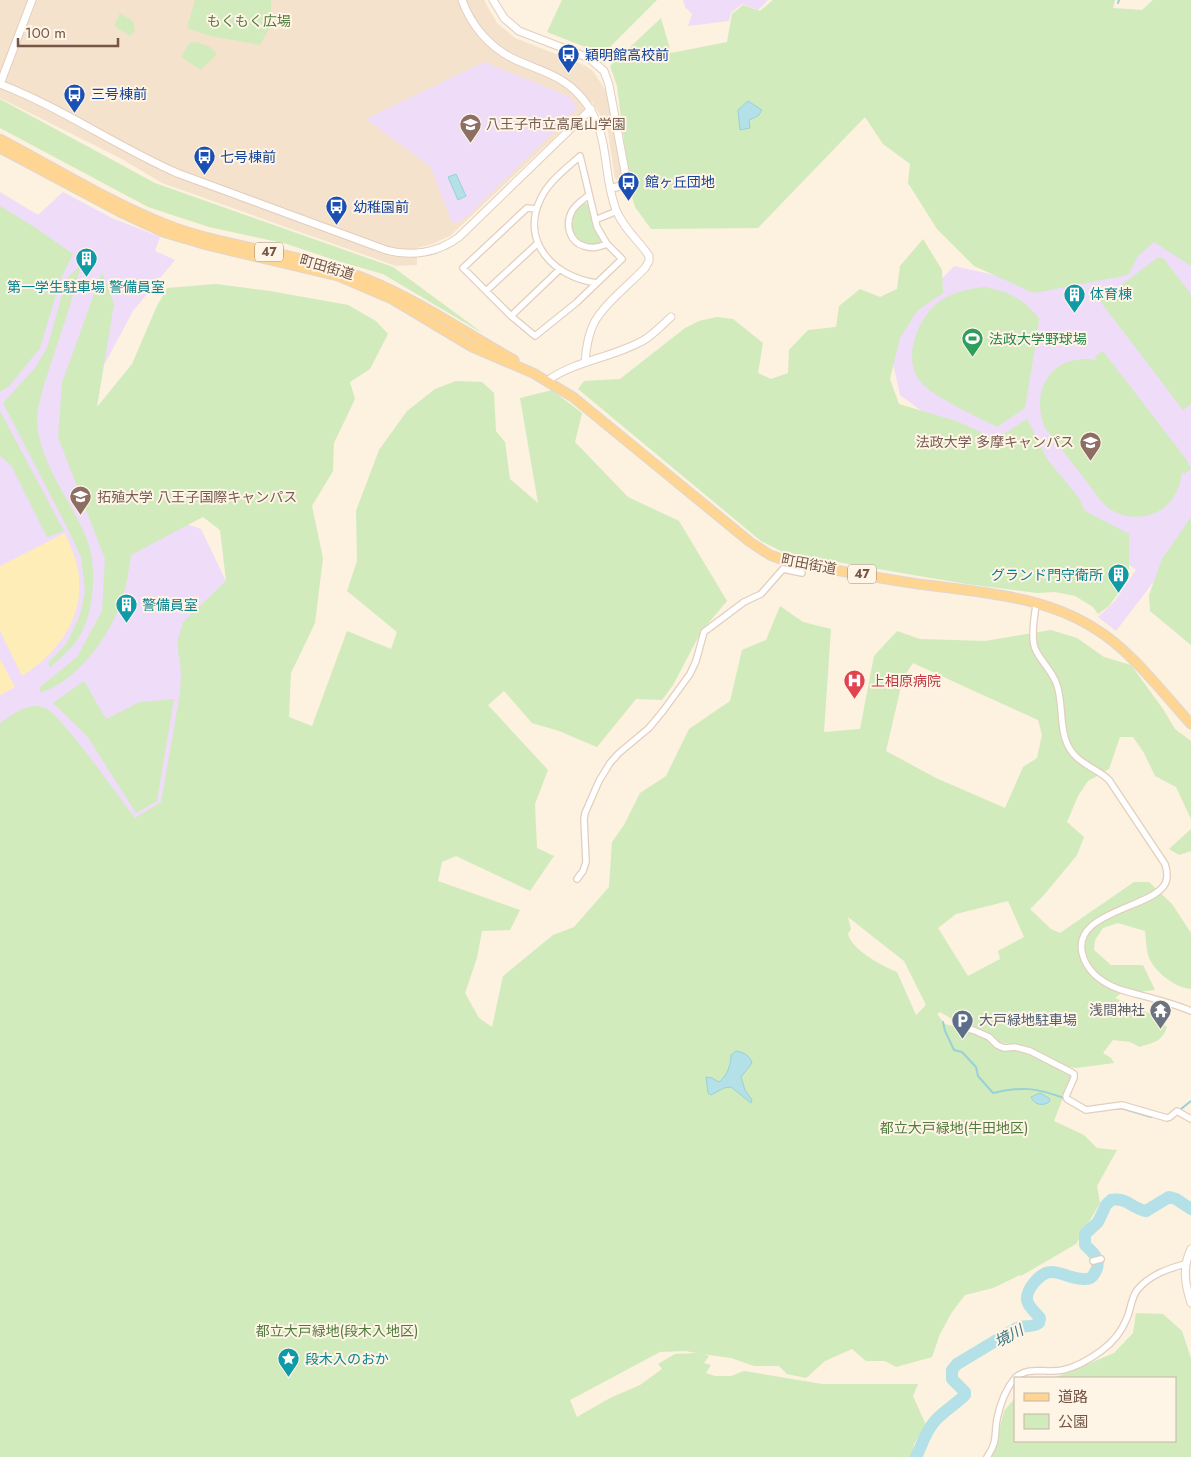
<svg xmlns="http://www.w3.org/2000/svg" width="1191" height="1457" viewBox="0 0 1191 1457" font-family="Jost,'Noto Sans JP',sans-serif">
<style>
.residential{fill:#f5e2cd}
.education{fill:#eedcf9}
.green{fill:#d1ebbd;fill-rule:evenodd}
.sand{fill:#ffedb8}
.water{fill:#b3e1e7;stroke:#99d1d9}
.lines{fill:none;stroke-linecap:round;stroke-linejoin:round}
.stream{stroke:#99d1d9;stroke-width:2}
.river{stroke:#b3e1e7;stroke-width:12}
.minor-casing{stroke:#e3cebe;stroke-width:8}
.tertiary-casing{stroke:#e3cebe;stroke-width:9}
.primary-casing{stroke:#ded6d3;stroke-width:11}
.minor{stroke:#fff;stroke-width:5.5}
.tertiary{stroke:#fff;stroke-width:7}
.primary{stroke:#ffd594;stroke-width:9}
.labels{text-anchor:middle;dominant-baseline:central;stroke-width:4;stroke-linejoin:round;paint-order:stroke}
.shield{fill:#fff5e6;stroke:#9e8576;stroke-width:1}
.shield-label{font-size:12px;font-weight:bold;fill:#745546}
.park-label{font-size:14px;fill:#517b3d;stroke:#fff5e6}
.transit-label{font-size:14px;fill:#164399;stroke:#fff5e6;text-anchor:start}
.education-label{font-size:14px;fill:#785e54;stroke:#fff5e6;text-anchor:start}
.street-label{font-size:14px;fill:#745546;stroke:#fff5e6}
.culture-label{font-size:14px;fill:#0d838f;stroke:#fff5e6;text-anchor:start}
.leisure-label{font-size:14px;fill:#27864d;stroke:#fff5e6;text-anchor:start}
.health-label{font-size:14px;fill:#be3a42;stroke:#fff5e6;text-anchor:start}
.worship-label{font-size:14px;fill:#5b616d;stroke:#fff5e6;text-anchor:end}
.service-label{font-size:14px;fill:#4e5e75;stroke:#fff5e6;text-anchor:start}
.water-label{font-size:15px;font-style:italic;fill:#3c7882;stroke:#fff5e6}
</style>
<rect width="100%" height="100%" fill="#fdf1df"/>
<!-- residential -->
<path class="residential" d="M0,0H484L497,23L515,38L584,65L593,71L606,91L623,178L619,182L615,178L608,132L602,118L592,102L450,236L432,244L417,248V265L396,266L162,183L120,158L0,98Z"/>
<!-- education -->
<path class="education" d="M683,0H768L758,10L742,4L731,13L729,21L688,26L692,14L685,7Z
M484,62L570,97L578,108L469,215L455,224L451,221L431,167L366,119Z
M0,192L38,215L63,192L112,218L160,237L155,251L175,260L133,311L83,404L124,503L201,529L235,600L186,792L135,840L0,761Z
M1191,211V527L1155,580L1116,631L1098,617L1115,601L1136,570L900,395L887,336L954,266L1040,285Z"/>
<!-- green -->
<path class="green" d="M195,0H271V26L260,45L210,36L187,28Z
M562,0H657L603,54L547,32Z
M773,0H1115L1113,8L1142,10L1153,0H1191V266L1154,242L1138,256L1128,275L1034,293L974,266L937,229L908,183L910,164L883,144L865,117L758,228L651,229L635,207L630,189L617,86L610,66L661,18L671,53L727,42L732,14L743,5L760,11Z
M120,13L133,21L135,31L130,36L114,26Z
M197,42L210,47L217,54L201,70L181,57L189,43Z
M0,99L155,183L393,267L484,334L383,274L334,260L287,244L209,227L148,207L0,128Z
M583,203L588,204L595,228L601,241L599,245C569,247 564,221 583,203Z
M0,206L36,228L73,254L61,278L40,348L10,385L0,392Z
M923,239L942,270L943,293L917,311L900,338L890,379L899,404L956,421L996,439L1027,419L1047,459L1079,498L1085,511L1129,534V578L1109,606L1098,614L1093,607L1075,596L1055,592L1037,593L966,584L785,553L761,541L578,389L584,381L620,379L685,328L699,321L717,317L733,319L763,343L758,373L771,379L788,373L789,350L808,330L836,327L839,306L860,289L880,297L897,289L900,266Z
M1157,258H1163L1191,294V404L1183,410L1100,301Z
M81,265C74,292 66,319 57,345C51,365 36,403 37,423C41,466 70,499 86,537C98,565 95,615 77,640C70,650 60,659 50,667L48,663L67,643L80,615L85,591L81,557L67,527L3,403L35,368L47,348L67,278Z
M102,272L114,304L97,407L132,364L156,308L167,288L216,284L270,291L348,305L376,321L388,334L370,369L350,382L355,399L334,443L333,471L312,506L323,558L315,623L291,673L289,717L312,726L347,631L391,649L397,632L347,591L357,561L356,511L379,450L407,411L435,389L456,381L482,382L494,393L496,431L505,442L510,479L538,503L520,398L552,390L582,413L575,442L628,497L679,521L727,601L701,632L673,685L662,700L636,699L597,747L559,731L532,723L504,691L488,705L548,770L535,804L537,848L554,856L530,891L456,856L442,862L438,881L520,910L510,930L482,931L477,958L465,993L479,1018L492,1027L503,976L553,935L574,927L609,887L612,842L624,825L640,793L666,776L689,729L730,701L742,650L766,640L780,606L803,622L831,629L824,732L860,729L874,656L897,631L920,639L985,641L1051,630L1077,638L1104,657L1131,665L1163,709L1175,729L1191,741V819L1176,787L1155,776L1144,753L1133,737H1120L1109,769L1088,781L1078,796L1067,822L1084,837L1077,855L1044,895L1030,909L1051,929L1060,933L1134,882H1149L1172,904L1191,933V989C1175,988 1152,970 1148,955C1146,947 1146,939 1145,931L1118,923L1103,928L1095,940L1094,950L1111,965H1143L1155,990L1120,994L1115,998L1153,1015L1167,1027C1162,1042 1154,1042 1140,1047L1130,1042L1113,1040L1103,1053L1111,1058L1114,1063L1076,1068L1068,1067L1026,1047L999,1042L990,1035L957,1022L940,1012L937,1014L945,1024L971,1031L988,1040L995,1047L1003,1050H1015L1038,1058L1070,1074L1071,1077L1054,1121L1084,1135L1097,1148L1117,1150L1097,1186L1100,1203L1076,1244L1021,1276L1020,1275L993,1288L965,1295L952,1312L940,1334L932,1357L896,1367L885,1361H866L852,1349L825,1361L806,1378L787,1374L779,1366H754L731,1358L702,1354L709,1356L704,1363L711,1365L706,1373L715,1376H731L744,1371L822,1384H918L913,1396L926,1425L914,1444L912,1457H0V723C14,714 28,701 45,708C61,714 121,800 135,818L161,802L180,694L181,671L177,643L183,622L226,581L220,530L203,517L131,555C129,566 128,578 125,589C116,628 81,679 42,692L40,691V687L77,657L102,611L105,559L58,437L62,383ZM913,663L1038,720L1042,735L1037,758L1023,767L1005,808L936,778L886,751L903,678ZM1008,901L1024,937L998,951L1000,959L968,976L938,928L956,914ZM848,917L904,961L926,1005L916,1015L897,972C882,966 852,950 848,934L851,929ZM685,1351L697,1353L675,1354L658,1364L662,1369L640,1385L610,1398L577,1417L570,1400L660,1352Z
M985,287C1012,293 1021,298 1039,318L1038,330L1025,408L997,427C979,417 930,396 919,380C902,356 919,314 942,300C955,291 970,289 985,287Z
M1103,351L1186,459L1191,469L1184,474L1182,472C1180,489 1173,504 1157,512C1142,519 1126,518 1113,511C1102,505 1095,492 1087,482C1073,464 1059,446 1045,428C1029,389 1053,353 1096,360L1095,357Z
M0,411L64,531L47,537L11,465L0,456Z
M1191,517V645L1150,611L1149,595L1162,559Z
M84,681L106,719L140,702L174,699L157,801L136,813L87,736L53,703Z
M1191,829V851L1179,855L1169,849Z
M1136,1313L1163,1314L1182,1331L1191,1358V1457H988L997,1439L1004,1411L1015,1398V1441H1175V1378H1054L1114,1353L1133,1333Z"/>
<!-- sand -->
<path class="sand" d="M65,533C71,547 78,562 79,577C83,620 57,654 22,676L0,631V566Z
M0,659L15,687L0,695Z"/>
<!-- water -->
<path class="water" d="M748,101L762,110L758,116L749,120L750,128L740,130L738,110Z
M456,174L466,196L458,200L448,177Z
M736,1051C744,1052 750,1056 752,1063L741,1077L745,1090L752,1100L751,1103L731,1087L724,1088L711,1095L708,1093L706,1077L712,1078L719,1082C727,1076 731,1065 731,1055Z
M1040,1093L1049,1098L1050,1101C1044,1107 1034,1105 1031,1097Z"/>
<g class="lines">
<!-- stream -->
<path class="stream" d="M1118,3L1119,0
M943,1022L945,1031L954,1050L962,1052L976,1067L978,1076L993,1093C1023,1086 1036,1088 1064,1098
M1117,1109L1121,1108L1151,1117
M1181,1109L1191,1101"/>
<!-- river -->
<path class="river" d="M916,1457C922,1445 925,1433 934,1422C943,1411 955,1405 965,1395V1392L952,1379V1370L957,1364L1017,1328C1024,1325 1031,1328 1039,1323L1040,1318C1036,1313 1030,1308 1028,1303C1023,1292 1040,1272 1051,1272C1063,1272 1073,1280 1085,1279C1090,1279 1092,1278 1094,1274C1103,1261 1094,1253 1085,1245V1234L1098,1222L1106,1205L1111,1200C1127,1197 1131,1208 1146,1211L1169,1197L1176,1199L1191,1209"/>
<defs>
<path id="minor" d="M589,195C583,200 576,204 572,211C565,224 569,242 584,246C592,249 599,247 607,244
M536,209L527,208L463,268L511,316L535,336L576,303L622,259L607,244L597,227L580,156C567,168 549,181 541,198C519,242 555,278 597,283
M595,220L617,211
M486,291L538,243
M511,316L559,270
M1036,603C1035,616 1031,632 1034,645C1036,657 1052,669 1057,685C1064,706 1058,734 1072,752C1081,765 1098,769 1109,780L1165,864C1168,873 1169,882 1161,889C1142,909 1066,915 1084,959C1091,976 1108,986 1125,991C1147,997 1170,1002 1191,1011
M577,879L583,871L586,862L584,819L585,813L599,781L610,763L619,753L649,728L663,711L690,674L696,661L704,632L744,602L761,594L783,569L802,573
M960,1028L973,1030L989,1037L997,1045L1004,1048L1015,1047L1030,1051L1071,1072L1074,1074V1078L1066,1096L1067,1099L1086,1110L1122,1105L1167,1118L1170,1117L1177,1111L1191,1119
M1093,1261L1101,1259
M1015,1378C1029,1365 1046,1374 1063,1370C1076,1367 1090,1359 1101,1351C1112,1343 1122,1331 1127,1318C1131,1309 1131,1297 1138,1289C1150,1275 1167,1269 1185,1264
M987,1457C998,1441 994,1436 997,1419C1000,1404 1005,1390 1015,1378"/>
<path id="tertiary" d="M462,0C471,25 489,47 514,59C540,71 563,75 582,98C612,134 601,170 616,210C625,231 638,239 649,256V261L645,268C631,283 603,305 594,323C588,335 586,349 585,362
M493,0L504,18L519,31L589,58L604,71L609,85L626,177C626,186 618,187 611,188
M0,84C62,108 116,146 177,173L386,250C411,257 438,253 459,237L591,109
M0,84L32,0
M547,381C576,360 613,358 644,340C654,334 662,325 671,317
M1191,1249C1182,1267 1185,1284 1191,1303"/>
<path id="primary" d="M0,139C55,168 107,201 165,224C223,247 288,251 347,272C407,292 460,330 514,360
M0,148L120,212L163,232L207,245L338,276L392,299L472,347L533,373L573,397L750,542L770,555L792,563C832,569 872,577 912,583C974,592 1040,594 1094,628C1131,650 1162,692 1191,724"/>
</defs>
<!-- minor casing -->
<use href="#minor" class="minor-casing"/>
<!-- tertiary casing -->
<use href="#tertiary" class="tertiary-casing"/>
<!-- primary casing -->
<use href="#primary" class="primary-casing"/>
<!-- minor -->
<use href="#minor" class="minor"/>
<!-- tertiary -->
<use href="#tertiary" class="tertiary"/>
<!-- primary -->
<use href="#primary" class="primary"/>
</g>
<!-- icons -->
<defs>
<symbol id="bus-pin" viewBox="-11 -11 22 30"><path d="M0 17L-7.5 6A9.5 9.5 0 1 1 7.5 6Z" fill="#1a4fb4" stroke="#fff5e6"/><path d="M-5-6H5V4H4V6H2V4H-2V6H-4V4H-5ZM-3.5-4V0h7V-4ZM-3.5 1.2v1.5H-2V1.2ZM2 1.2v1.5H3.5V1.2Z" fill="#fff"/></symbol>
<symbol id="school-pin" viewBox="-11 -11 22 30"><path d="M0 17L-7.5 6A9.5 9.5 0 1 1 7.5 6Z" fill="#8d6e63" stroke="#fff5e6"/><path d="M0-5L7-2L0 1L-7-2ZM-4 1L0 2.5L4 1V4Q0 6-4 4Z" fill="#fff"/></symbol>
<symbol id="building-pin" viewBox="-11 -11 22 30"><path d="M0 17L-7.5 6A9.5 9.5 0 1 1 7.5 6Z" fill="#0f9aa8" stroke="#fff5e6"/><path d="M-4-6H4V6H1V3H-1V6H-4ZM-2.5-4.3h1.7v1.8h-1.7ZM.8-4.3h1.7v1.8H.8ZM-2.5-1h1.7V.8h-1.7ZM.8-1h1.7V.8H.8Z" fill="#fff"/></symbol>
<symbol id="stadium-pin" viewBox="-11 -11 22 30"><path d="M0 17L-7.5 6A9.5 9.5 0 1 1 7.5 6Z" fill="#2e9e5b" stroke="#fff5e6"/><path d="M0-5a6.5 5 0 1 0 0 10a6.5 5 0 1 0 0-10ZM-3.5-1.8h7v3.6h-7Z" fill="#fff"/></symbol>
<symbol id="university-pin" viewBox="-11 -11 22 30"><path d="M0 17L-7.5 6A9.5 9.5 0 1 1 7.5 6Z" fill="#8d6e63" stroke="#fff5e6"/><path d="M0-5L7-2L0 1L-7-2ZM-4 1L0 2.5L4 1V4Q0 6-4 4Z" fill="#fff"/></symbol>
<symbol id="hospital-pin" viewBox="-11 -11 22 30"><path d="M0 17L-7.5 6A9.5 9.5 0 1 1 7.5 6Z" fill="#e0444e" stroke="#fff5e6"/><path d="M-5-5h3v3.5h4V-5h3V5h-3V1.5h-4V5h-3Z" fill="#fff"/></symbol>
<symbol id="temple-pin" viewBox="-11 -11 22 30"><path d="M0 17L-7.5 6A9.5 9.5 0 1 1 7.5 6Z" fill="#6b7280" stroke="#fff5e6"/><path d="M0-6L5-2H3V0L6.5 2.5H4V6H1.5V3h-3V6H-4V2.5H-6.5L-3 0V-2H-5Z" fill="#fff"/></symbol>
<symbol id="parking-pin" viewBox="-11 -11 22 30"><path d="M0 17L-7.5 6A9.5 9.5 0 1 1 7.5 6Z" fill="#5c6f8a" stroke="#fff5e6"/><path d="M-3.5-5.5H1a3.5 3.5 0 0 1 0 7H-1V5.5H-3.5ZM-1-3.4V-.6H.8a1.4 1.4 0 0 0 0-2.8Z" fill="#fff"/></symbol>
<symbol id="sight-pin" viewBox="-11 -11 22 30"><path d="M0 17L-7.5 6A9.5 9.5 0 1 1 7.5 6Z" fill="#0f9aa8" stroke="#fff5e6"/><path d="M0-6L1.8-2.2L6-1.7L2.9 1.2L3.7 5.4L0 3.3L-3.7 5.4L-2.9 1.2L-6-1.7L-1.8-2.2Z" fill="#fff"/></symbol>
</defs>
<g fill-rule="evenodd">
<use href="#bus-pin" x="556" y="42" width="25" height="34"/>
<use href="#bus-pin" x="62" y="82" width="25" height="34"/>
<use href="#school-pin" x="458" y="112" width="25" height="34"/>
<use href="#bus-pin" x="192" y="144" width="25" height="34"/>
<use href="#bus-pin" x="616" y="170" width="25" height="34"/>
<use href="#bus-pin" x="324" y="194" width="25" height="34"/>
<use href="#building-pin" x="74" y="246" width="25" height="34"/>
<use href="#building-pin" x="1062" y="282" width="25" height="34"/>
<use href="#stadium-pin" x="960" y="326" width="25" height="34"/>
<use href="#university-pin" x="1078" y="430" width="25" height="34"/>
<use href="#university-pin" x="68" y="484" width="25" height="34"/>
<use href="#building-pin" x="1106" y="562" width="25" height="34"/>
<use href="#building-pin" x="114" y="592" width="25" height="34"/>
<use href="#hospital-pin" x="842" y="668" width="25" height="34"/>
<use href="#temple-pin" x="1148" y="998" width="25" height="34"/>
<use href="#parking-pin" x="950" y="1008" width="25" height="34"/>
<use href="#sight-pin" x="276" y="1346" width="25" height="34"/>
</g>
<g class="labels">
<!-- shield labels -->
<g class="shield">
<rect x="255" y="242.5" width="28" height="19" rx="4"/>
<rect x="848" y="564.5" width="28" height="19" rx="4"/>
</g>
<g class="shield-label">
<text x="269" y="252">47</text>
<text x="862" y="574">47</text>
</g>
<!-- park labels -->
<g class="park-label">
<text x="249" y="21">もくもく広場</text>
<text x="954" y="1128">都立大戸緑地(牛田地区)</text>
<text x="337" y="1331">都立大戸緑地(段木入地区)</text>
</g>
<!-- transit labels -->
<g class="transit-label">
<text x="585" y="55">穎明館高校前</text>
<text x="91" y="94">三号棟前</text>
<text x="220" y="157">七号棟前</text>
<text x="645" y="182">館ヶ丘団地</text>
<text x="353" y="207">幼稚園前</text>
</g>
<!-- education labels -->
<g class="education-label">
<text x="486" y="124">八王子市立高尾山学園</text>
<text x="1074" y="442" text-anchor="end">法政大学 多摩キャンパス</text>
<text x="97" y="497">拓殖大学 八王子国際キャンパス</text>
</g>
<!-- street labels -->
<g class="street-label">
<text transform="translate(327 267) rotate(16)">町田街道</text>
<text transform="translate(809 564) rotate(11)">町田街道</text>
</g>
<!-- culture labels -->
<g class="culture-label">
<text x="86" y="287" text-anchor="middle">第一学生駐車場 警備員室</text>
<text x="1090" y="294">体育棟</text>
<text x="1103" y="575" text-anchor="end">グランド門守衛所</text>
<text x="142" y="605">警備員室</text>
<text x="305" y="1359">段木入のおか</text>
</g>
<!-- leisure labels -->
<g class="leisure-label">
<text x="989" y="339">法政大学野球場</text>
</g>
<!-- health labels -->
<g class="health-label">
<text x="871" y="681">上相原病院</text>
</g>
<!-- worship labels -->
<g class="worship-label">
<text x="1145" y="1010">浅間神社</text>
</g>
<!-- service labels -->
<g class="service-label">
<text x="979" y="1020">大戸緑地駐車場</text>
</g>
<!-- water labels -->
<g class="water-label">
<text transform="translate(1009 1336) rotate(-28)">境川</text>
</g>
</g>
<!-- legend -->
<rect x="1014" y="1377" width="162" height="65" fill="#fff5e6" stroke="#c7b5a6"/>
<rect x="1024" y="1393" width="25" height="8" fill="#ffd594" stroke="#c7b5a6"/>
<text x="1058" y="1402" font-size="15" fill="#745546">道路</text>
<rect x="1024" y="1414" width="25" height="15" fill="#d1ebbd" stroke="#c7b5a6"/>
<text x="1058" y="1427" font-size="15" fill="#745546">公園</text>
<!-- scale -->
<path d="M18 38v8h100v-8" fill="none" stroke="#745546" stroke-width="2.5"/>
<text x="25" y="38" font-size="15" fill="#745546" stroke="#fff5e6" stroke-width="4" paint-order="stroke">100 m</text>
</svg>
